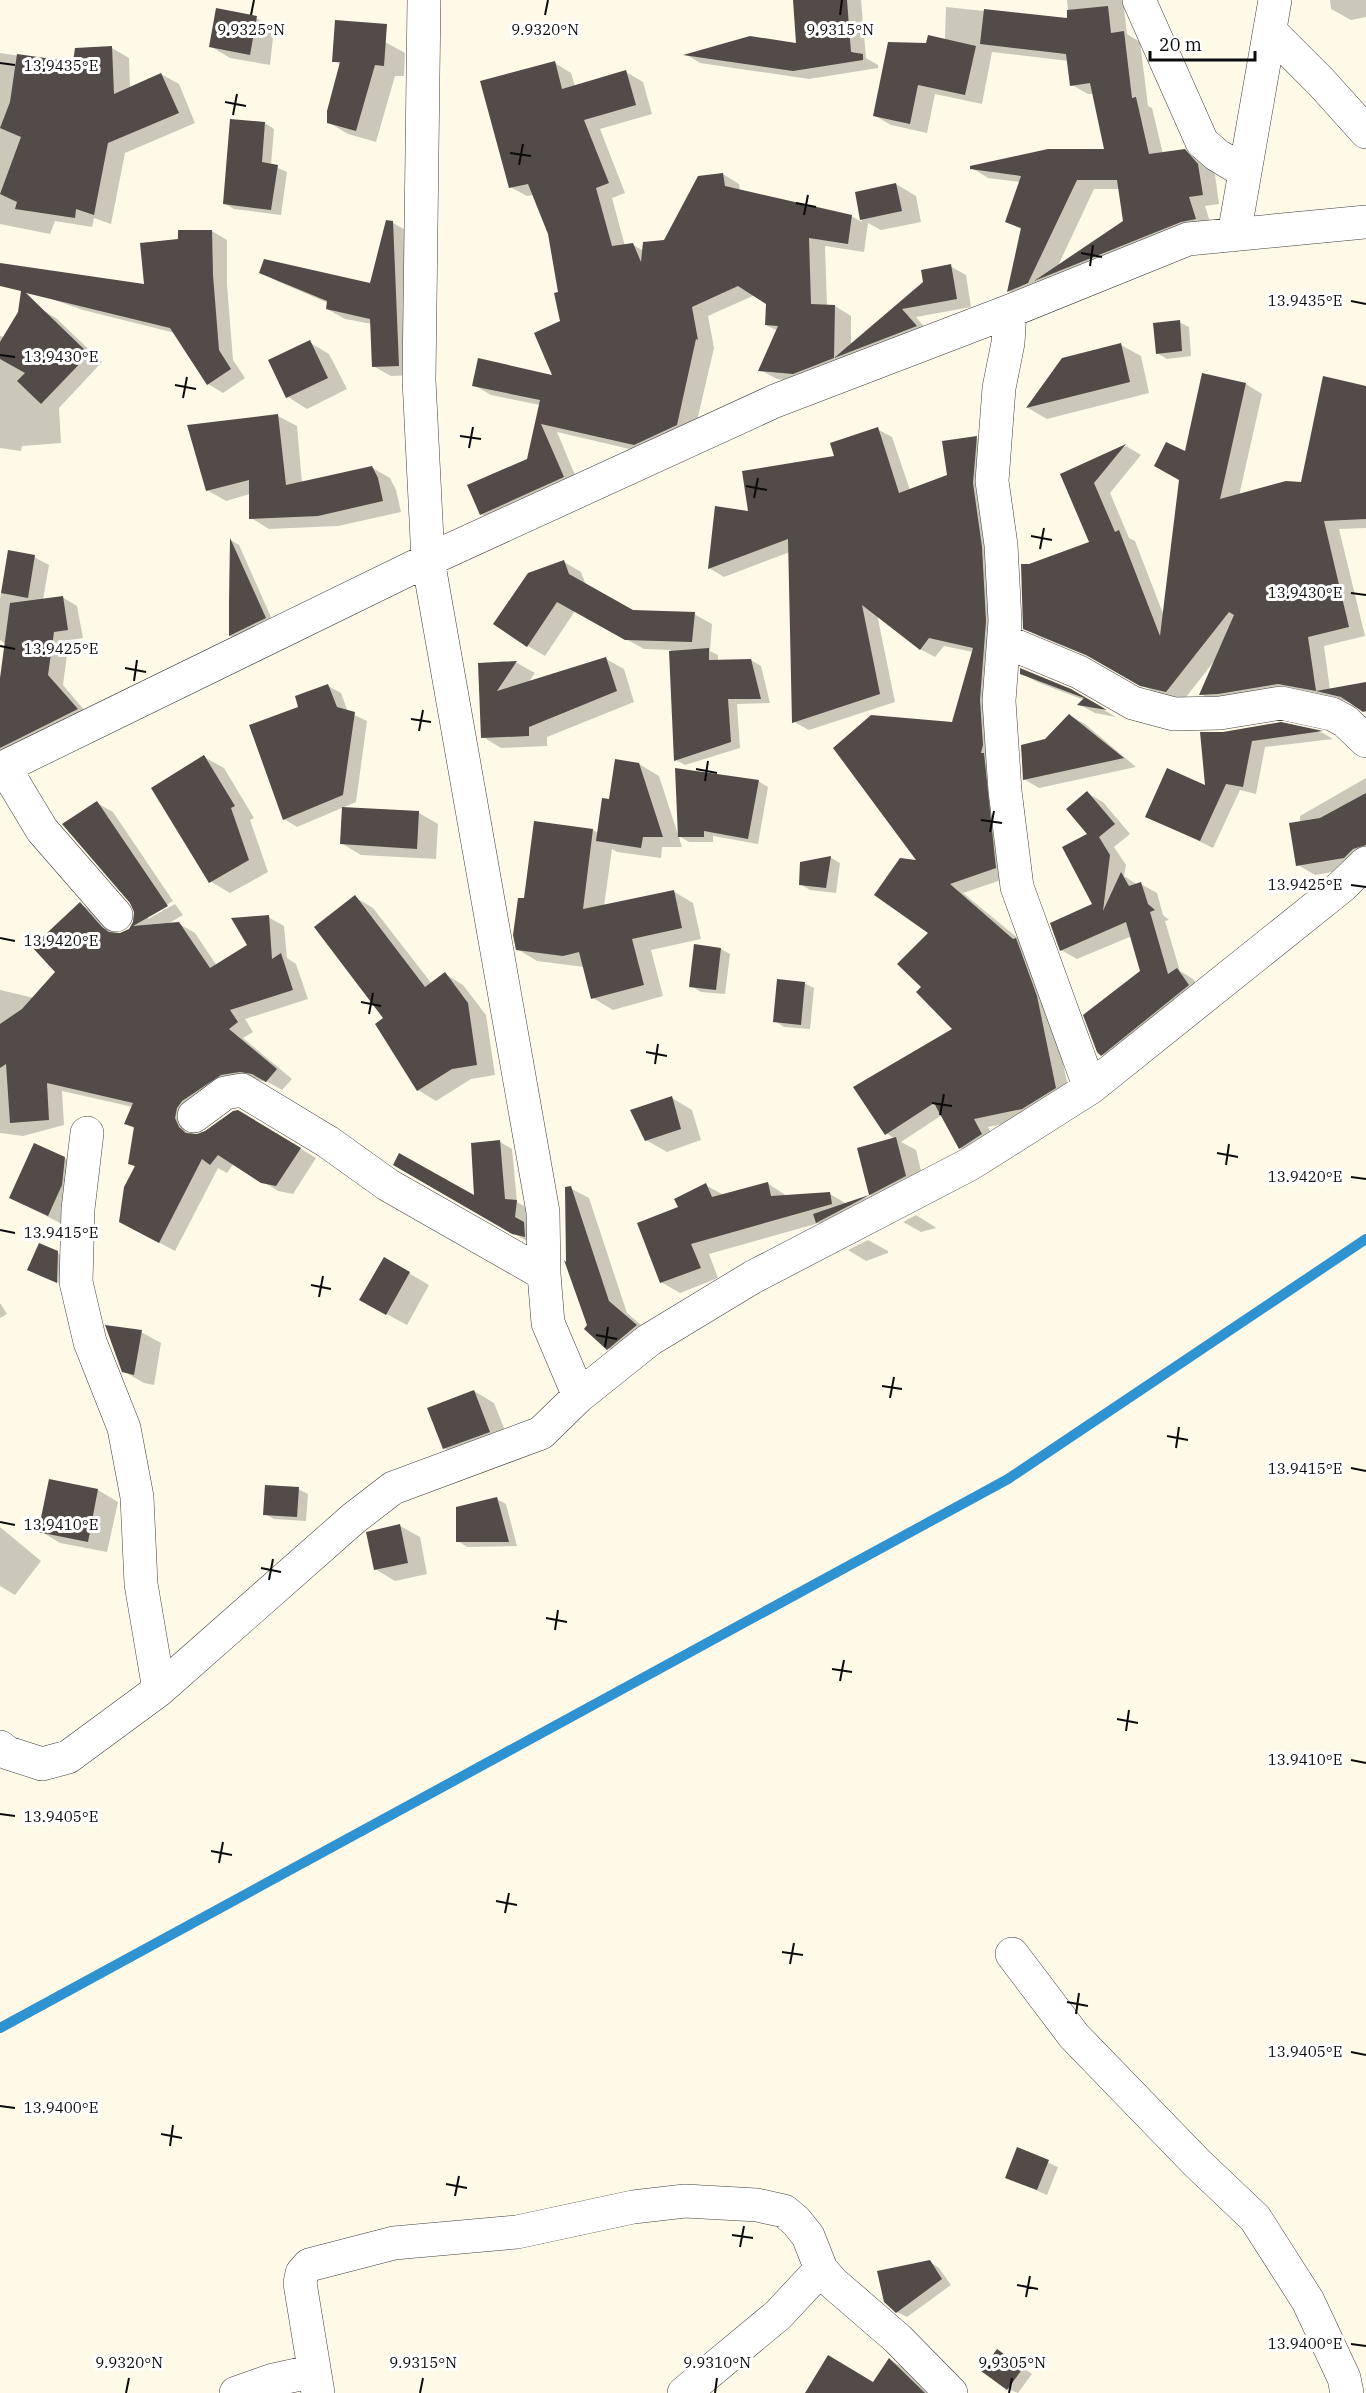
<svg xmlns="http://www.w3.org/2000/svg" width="1366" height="2393" viewBox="0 0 1366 2393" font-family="'IBM Plex Serif',serif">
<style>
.shadow{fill:#0003;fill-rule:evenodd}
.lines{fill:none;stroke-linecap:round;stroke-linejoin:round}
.stream{stroke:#2f93d2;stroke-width:10}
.building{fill:#534b47}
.street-casing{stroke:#3e3e3e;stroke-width:34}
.street{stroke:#fff;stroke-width:33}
.ticks{fill:none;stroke:#0b0b0b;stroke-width:2}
.ticks-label{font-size:15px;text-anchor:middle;fill:#0b0b0b;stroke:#fff;stroke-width:6;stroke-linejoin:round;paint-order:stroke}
</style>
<rect width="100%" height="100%" fill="#fffae8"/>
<!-- shadow -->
<path class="shadow" d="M794,0H861L866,58L878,65V68L809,79L700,63L687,55L798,45Z
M1067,0H1123L1127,34L1140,42L1148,106L1152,108L1163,154L1184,151L1201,161L1215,174L1219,204L1205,206L1212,228L1025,301L1009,291L1022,230L1007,221L1020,182L988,178L972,168L1106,151L1093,94H1088L1072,85L1069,61L992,52L982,104L935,94L927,133L891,125L875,116L927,45L945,40L946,7L1069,20ZM1094,189H1120L1125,222L1057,268Z
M1330,0H1366V17L1351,20L1331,9Z
M254,17L274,28L270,65L230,58L210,46Z
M385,42L405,53L404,76H395L376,142L348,134L328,122L341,65L334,61Z
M112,48L129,58L130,88L161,74L179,84L195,123L125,153L111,224L94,218L92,227L55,221L50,234L0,224V53L74,64Z
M555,63L571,73L575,86L626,72L643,82L652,114L600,129L625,193L612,198L625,246L633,245L644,251L665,241L723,174L739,184L740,191L851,216L862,222L856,193L896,184L916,196L921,222L881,230L868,223L864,252L825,246L827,306H835L851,316V346L950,266L966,275L971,307L916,317L931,335L811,383L777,379L760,370L778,331L766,325L767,303L755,295L708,316L714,348L694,434L651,454L557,432L580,487L498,524L481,514L469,486L528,460L540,405L491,395L474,385L554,377L562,322L560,293L550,234L534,195L527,196L510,187Z
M265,123L274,129L271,165L287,172L281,215L234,209L225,204Z
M393,223L411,233L416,375L391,376L373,366L372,324L345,319L327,309L328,303L279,282L261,272L371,284Z
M212,231L227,240V284L233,360L245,378L223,393L208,384L175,333L83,310L0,281V265L146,286L179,240V232Z
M42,310L56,318L102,362L59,408L61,443L22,446L21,451L0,448V336L5,337Z
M1179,322L1189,327L1191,356L1167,359L1157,353Z
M309,342L329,354L347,389L307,409L288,397Z
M1121,345L1141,356L1149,393L1047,419L1028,408L1063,359Z
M1203,375L1246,384L1262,394L1239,496L1302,484L1366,387V528L1339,529L1365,636L1324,646L1330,690L1366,685V712L1350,702L1331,697L1217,703L1201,694L1215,660L1183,701L1158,694L1104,663L1041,637L1025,628L1030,565L1091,542L1062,475L1126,446L1141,455L1110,493L1129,538L1135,541L1164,616L1186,453Z
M278,416L297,426L302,483L371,467L390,478L396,490L401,512L338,526L269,529L251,518L250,494L226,501L207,490Z
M877,429L892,437L910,490L948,476L976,438L991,446L1010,877L963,893L1030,948L1051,1006L1070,1096L1038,1117L988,1127L996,1143L975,1156L960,1148L942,1115L901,1142L916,1150L925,1187L837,1233L819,1223L709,1254L718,1278L680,1293L661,1282L680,1208L705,1185L724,1195L767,1183L787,1196L830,1194L847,1204L871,1196L858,1149L895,1139L886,1133L954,1030L923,987L930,933L919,862L973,652L944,646L935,657L920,649L877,614L895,702L809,730L794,722L790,552L724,577L709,568L750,512Z
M231,540L239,545L274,624L239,641L230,636Z
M9,552L34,557L49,565L43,600L62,597L77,606L83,638L69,640L63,685L91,718L0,766V688L6,644L0,640V599Z
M564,562L581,572L586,585L632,612L694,614L712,624L710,651L718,655V661L751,660L761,666L770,703L737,704L740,748L685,765L676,760L671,650L644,649L575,611L545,656L528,646Z
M606,659L624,669L634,702L547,737V746L501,748L483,737L480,664L517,663L535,673L528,683Z
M1021,673L1070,690L1116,717L1095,713L1080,705L1084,700L1037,682Z
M328,686L341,693L348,712L367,721L356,802L297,827L284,819L300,708Z
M1070,716L1085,724L1136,767L1039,788L1024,779L1046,741Z
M1280,724L1323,733L1333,739L1265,747L1256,794L1240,790L1213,848L1147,816L1206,788L1223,733Z
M204,757L224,768L254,818L250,820L268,872L230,893L210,881Z
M639,764L659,776L682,847H662L661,858L617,852L612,849L604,906L673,891L693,903L701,939L651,950L663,996L613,1010L593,998L584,967L537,961L517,949L525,900L593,830L598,833L610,801Z
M1366,778V852L1362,867L1315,875L1298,865L1300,816Z
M758,781L768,787L758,844L713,836V842H689L679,836Z
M1087,793L1103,802L1130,834L1114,847L1126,865L1124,876L1138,885L1141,884L1157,893L1163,915L1169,920L1165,921L1180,971L1193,979L1203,994L1117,1063L1101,1054L1141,972L1132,936L1077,959L1061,950L1094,905Z
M97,803L113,812L173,901L148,916V919L175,904L183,915L166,925L179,924L195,933L217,966L249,945L268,917L284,926L287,958L296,964L308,999L245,1019L253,1032L243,1038L292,1079L282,1090L268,1082L257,1080L191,1128L194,1136L255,1121L316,1158L293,1194L278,1191L234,1163L227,1173L218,1168L175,1251L136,1230V1167L130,1163L135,1129L126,1124L133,1107L62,1091L64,1125L23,1136L0,1133V990L94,1012L80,904L96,913L114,934L120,935L130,930L135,922L136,912Z
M419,813L438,824L436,859L361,855L341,843Z
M830,857L840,863L836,893L810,890L800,884Z
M355,897L373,908L432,984L445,974L463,985L486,1015L495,1075L471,1079L436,1101L418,1090L385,1019Z
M721,949L730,954L725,994L701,992L691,986Z
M804,983L814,988L810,1029L784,1027L775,1021Z
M672,1098L692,1110L701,1140L667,1152L646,1140Z
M500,1142L512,1149L517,1202L529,1209L537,1243L527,1241L395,1165L476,1197Z
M65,1158L85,1170L68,1227L11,1198Z
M570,1188L589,1198L627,1313L654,1336L626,1359L608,1348L589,1325Z
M916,1215L935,1227L936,1228L921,1232L903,1222Z
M868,1240L888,1251V1253L866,1261L848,1250Z
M57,1253L67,1258V1286L38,1275Z
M385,1259L429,1285L407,1325L381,1311Z
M0,1303L7,1314L0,1318Z
M141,1332L161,1343L154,1385L144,1383L123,1371Z
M474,1391L494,1403L510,1443L464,1460L444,1448Z
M298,1489L308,1494L306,1521L274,1519L265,1514Z
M98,1490L118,1502L107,1552L60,1543L40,1531Z
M497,1499L506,1504L517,1546L467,1547L458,1541Z
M400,1526L420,1537L427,1574L395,1581L375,1569Z
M0,1527L41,1561L15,1595L0,1586Z
M1018,2149L1058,2167L1047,2195L1006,2177Z
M930,2262L939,2268L951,2285L907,2317L897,2312Z
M998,2351L1032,2374L1018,2393L1008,2389L983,2371Z
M890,2360L904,2368L929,2393H822L873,2384Z"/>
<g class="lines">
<!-- stream -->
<path class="stream" d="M0,2028L1008,1479L1366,1239"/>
</g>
<!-- building -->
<path class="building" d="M793,0H847L851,52L863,54V60L793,71L683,55L750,36L796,43Z
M1108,6L1111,33L1124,31L1132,98L1136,97L1149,154L1185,149L1198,164L1203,195L1189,197L1196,219L1181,222L1034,281L1123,221L1117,180H1077L1028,283L1007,292L1021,228L1005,222L1021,176L970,169V166L1048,149H1104L1090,83L1070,86L1066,54L980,44L984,9L1067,18V10Z
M216,8L257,16L250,55L209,47Z
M335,20L387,24L384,66L375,65L356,131L327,123V111L340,62H332Z
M928,35L976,46L965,95L918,85L910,124L873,116L888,42L926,43Z
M112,46L114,94L161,73L179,113L108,143L94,215L76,209L75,218L15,209L17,202L0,194L21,137L0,128L10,102L17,54L73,62L75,48Z
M555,61L562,89L626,70L636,105L584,120L609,183L596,188L612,246L633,243L641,262L643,242L664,240L698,176L723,173L725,186L852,215L848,244L809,238L811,304L835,305L834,358L793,374L758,371L778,326L765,325L766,304L738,286L692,307L698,340L696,339L677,425L634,445L541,424L564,477L480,515L467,485L527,459L540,400L472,386L478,358L552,375L534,333L560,321L554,293L558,292L548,234L528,184L509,188L480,81Z
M230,119L265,122L262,162L278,165L271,210L223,204Z
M896,183L902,211L860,220L855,192Z
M386,220L393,221L399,366L372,367L370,319L326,309L327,301L259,273L264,259L370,283Z
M178,230H212L213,275L219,350L231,369L207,385L170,328L26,293L89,354L41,404L17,381L25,373L0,359V342L18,312L21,291L0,286V263L144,284L140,243L178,239Z
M951,264L957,299L902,309L917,326L834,358L923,282L921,270Z
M1180,320L1182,351L1156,354L1153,323Z
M310,340L328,378L286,398L268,360Z
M1121,343L1130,382L1026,408L1062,358Z
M1202,373L1246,383L1220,499L1286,481L1301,482L1323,376L1366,386V519L1324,521L1349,627L1308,637L1316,691L1278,684L1218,694L1199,695L1234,615L1229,612L1166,692L1140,686L1086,655L1023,629L1021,564H1029L1089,542L1060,474L1126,444L1094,483L1115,532L1119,530L1160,636L1179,480L1154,466L1166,442L1185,451Z
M278,414L286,485L372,466L378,478L383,501L318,516L249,519V480L206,491L187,425Z
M878,427L899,493L947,475L942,441L977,436L973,483L982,547L986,621L980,700L983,745L981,753H984L996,868L950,884L1013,939L1016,938L1037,996L1056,1088L1022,1109L974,1119L982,1134L959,1149L934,1103L885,1135L853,1087L952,1029L916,992L921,987L897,964L928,933L874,895L900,858L916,860L833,748L871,715L952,722L973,648L929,638L920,650L862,605L880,694L792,723L788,539L708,569L715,506L748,511L742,471L834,456L830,443Z
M230,538L266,618L229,636V601Z
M8,550L35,555L28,598L1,593Z
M564,560L569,574L633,610L695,612L692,642L625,640L557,602L527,647L493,624L528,573Z
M63,596L68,630L54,632L48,675L78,709L0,748V678L10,603Z
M709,648V660L751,659L761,699H728L731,742L674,761L669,651Z
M606,657L617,691L529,727V736L481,738L478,663L517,661L497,691Z
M1020,668L1071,689L1107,710L1077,705L1084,698L1020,674Z
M1366,682V711L1363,712L1341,697L1316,691Z
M328,684L337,707L355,712L343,795L283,820L249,725L298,707L295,696Z
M1069,714L1124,758L1023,780L1021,745L1045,739Z
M1281,722L1323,731L1252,741L1243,787L1226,784L1200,841L1145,817L1167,768L1205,785L1200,732H1223Z
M204,755L235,806L231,808L249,860L209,883L151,788Z
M615,759L639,763L663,837H643L641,848L596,841L602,798L609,799Z
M675,768L759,780L748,839L704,831V837H678Z
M1087,791L1115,824L1099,837L1110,855L1103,911L1121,872L1129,886L1141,882L1148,904L1155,910L1150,912L1168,974L1177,968L1189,985L1101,1056L1097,1052L1083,1015L1140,971L1126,922L1060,951L1050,923L1092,904L1062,847L1087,834L1066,809Z
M1366,793V845L1353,849L1344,858L1296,866L1289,823L1320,818Z
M97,801L168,906L133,926L179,922L210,968L247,945L231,918L269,915L272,959L281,953L293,990L230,1010L238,1022L229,1029L277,1069L266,1082L252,1074L240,1072L221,1075L182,1101L177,1108L175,1118L179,1127L186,1133L197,1134L205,1131L233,1111L238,1110L301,1148L276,1186L261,1183L218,1155L210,1165L202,1159L159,1243L119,1222L124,1187L135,1166L128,1164L134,1127L124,1124L133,1103L47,1083L49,1120L10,1123L6,1064L0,1068V1024L22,1009L55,972L32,947L80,902L102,927L109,932L120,933L129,929L133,922L134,912L130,903L62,824Z
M342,807L419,811L417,849L340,844Z
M534,821L593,829L583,909L674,890L682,928L632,939L644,985L591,999L579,952L563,956L516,950L513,935L518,898H524Z
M831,856L826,888L799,885L800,862Z
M355,895L425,987L445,972L468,1003L477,1065L452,1069L417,1091L375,1024L383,1018L314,927Z
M694,944L721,948L716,990L689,987Z
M777,979L805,982L801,1025L773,1022Z
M672,1096L681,1129L645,1141L630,1110Z
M896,1137L906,1176L816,1223L813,1214L869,1195L857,1148Z
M500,1140L505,1199L517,1200L515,1217L524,1222L525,1237L512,1234L393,1165L399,1153L474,1195L471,1143Z
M34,1143L65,1157L62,1185L48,1216L9,1198Z
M768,1182L771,1196L830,1192L832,1204L691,1244L701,1268L660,1283L637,1223L678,1207L674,1199L706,1183L712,1197Z
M571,1186L609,1301L637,1325L607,1350L584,1329L587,1325L564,1260L566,1262L565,1187Z
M39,1243L58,1251L57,1283L27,1270Z
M384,1257L410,1272L386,1315L359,1300Z
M105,1325L142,1330L134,1375L122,1372Z
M474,1390L490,1432L443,1449L427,1408Z
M49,1479L98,1489L88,1542L38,1532Z
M265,1485L299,1487L297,1517L263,1515Z
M497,1497L509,1542H456V1507Z
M400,1524L408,1563L374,1570L366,1532Z
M1017,2147L1049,2160L1037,2190L1005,2178Z
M930,2260L942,2279L896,2313L884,2302L877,2271Z
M997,2349L1023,2368L1007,2390L981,2371Z
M828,2355L873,2382L889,2358L925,2393H805Z"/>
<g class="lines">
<defs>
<path id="street" d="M424,0L419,380L428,560L543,1212L544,1274L548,1323L579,1396
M1139,0L1202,142L1217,155L1245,172
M1270,31L1321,82L1366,132
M1234,235L1275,0
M1010,311L1008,343L999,388L992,481L1001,545L1005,621L999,701L1005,791L1017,887L1090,1088
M1004,641L1079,672L1133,703L1174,714L1220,713L1281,703L1332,714L1345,721L1366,741
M4,767L42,830L116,915
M0,769L428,560L775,401L1010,311L1188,239L1366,222
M194,1116L225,1093L242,1090L328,1142L388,1185L544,1274
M87,1133L78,1209L76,1282L90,1342L124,1428L137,1497L141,1584L159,1690
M0,1747L8,1753L42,1764L68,1757L159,1690L354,1518L393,1488L541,1433L579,1396L649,1340L753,1277L970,1164L1090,1088L1341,887L1366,863
M1012,1954L1074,2036L1197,2163L1255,2218L1308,2301L1344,2378L1347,2393
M236,2393L273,2380L314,2371
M318,2393L300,2283L302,2273L309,2265L394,2243L517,2232L633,2207L685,2201L757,2205L784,2211L796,2221L808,2236L821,2269L832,2282L898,2339L951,2393
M684,2393L778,2315L821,2269"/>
</defs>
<!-- street casing -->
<use href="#street" class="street-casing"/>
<!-- street -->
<use href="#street" class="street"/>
</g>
<!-- ticks -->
<path class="ticks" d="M251,15L254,0M545,15L548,0M840,15L842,0M0,63L15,65M225,102L246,106M233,115L237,94M510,153L531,156M519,165L523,144M796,203L816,207M804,215L808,195M1081,253L1102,257M1090,266L1093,245M1351,301L1366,304M0,355L15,357M175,385L196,389M183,398L187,377M460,436L481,439M469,448L473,427M746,486L767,490M754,498L758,478M1031,536L1052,540M1040,549L1044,528M1351,593L1366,595M0,646L15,649M125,668L146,672M134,681L137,660M411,719L431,722M419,731L423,710M696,769L717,773M705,781L708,761M981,820L1002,823M990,832L994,811M1351,885L1366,887M0,938L15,941M361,1002L381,1006M369,1014L373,993M646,1052L667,1056M655,1064L658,1044M932,1103L952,1106M940,1115L944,1094M1217,1153L1238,1157M1226,1165L1229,1144M1351,1177L1366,1179M0,1230L15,1233M311,1285L331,1289M319,1297L323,1276M596,1335L617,1339M605,1347L608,1327M882,1386L902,1389M890,1398L894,1377M1167,1436L1188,1440M1176,1448L1179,1427M1351,1468L1366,1471M0,1522L15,1525M261,1568L281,1572M269,1580L273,1559M546,1618L567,1622M555,1630L558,1610M832,1669L852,1672M840,1681L844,1660M1117,1719L1138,1723M1126,1731L1129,1710M1351,1760L1366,1763M0,1814L15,1816M211,1851L232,1855M219,1863L223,1842M496,1901L517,1905M505,1913L509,1893M782,1952L803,1955M790,1964L794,1943M1067,2002L1088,2006M1076,2014L1079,1993M1351,2052L1366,2055M0,2106L15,2108M161,2134L182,2138M170,2146L173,2125M446,2184L467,2188M455,2196L459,2176M732,2235L753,2238M740,2247L744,2226M1017,2285L1038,2289M1026,2297L1030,2276M1351,2344L1366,2346M126,2393L129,2378M420,2393L423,2378M715,2393L717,2378M1009,2393L1012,2378"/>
<g class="ticks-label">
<text x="251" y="35">9.9325°N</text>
<text x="545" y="35">9.9320°N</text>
<text x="840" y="35">9.9315°N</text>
<text x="61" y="71">13.9435°E</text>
<text x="1305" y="306">13.9435°E</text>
<text x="61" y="362">13.9430°E</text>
<text x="1305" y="598">13.9430°E</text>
<text x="61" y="654">13.9425°E</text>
<text x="1305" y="890">13.9425°E</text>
<text x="61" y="946">13.9420°E</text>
<text x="1305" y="1182">13.9420°E</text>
<text x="61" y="1238">13.9415°E</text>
<text x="1305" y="1474">13.9415°E</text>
<text x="61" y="1530">13.9410°E</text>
<text x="1305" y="1765">13.9410°E</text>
<text x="61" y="1822">13.9405°E</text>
<text x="1305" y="2057">13.9405°E</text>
<text x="61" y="2113">13.9400°E</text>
<text x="1305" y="2349">13.9400°E</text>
<text x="129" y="2368">9.9320°N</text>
<text x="423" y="2368">9.9315°N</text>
<text x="717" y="2368">9.9310°N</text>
<text x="1012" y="2368">9.9305°N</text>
</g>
<!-- scale -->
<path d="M1150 51v9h105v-9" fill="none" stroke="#0b0b0b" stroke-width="3"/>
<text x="1159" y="51" font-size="18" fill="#0b0b0b" stroke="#ffffff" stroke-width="4.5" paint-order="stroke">20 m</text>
</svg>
